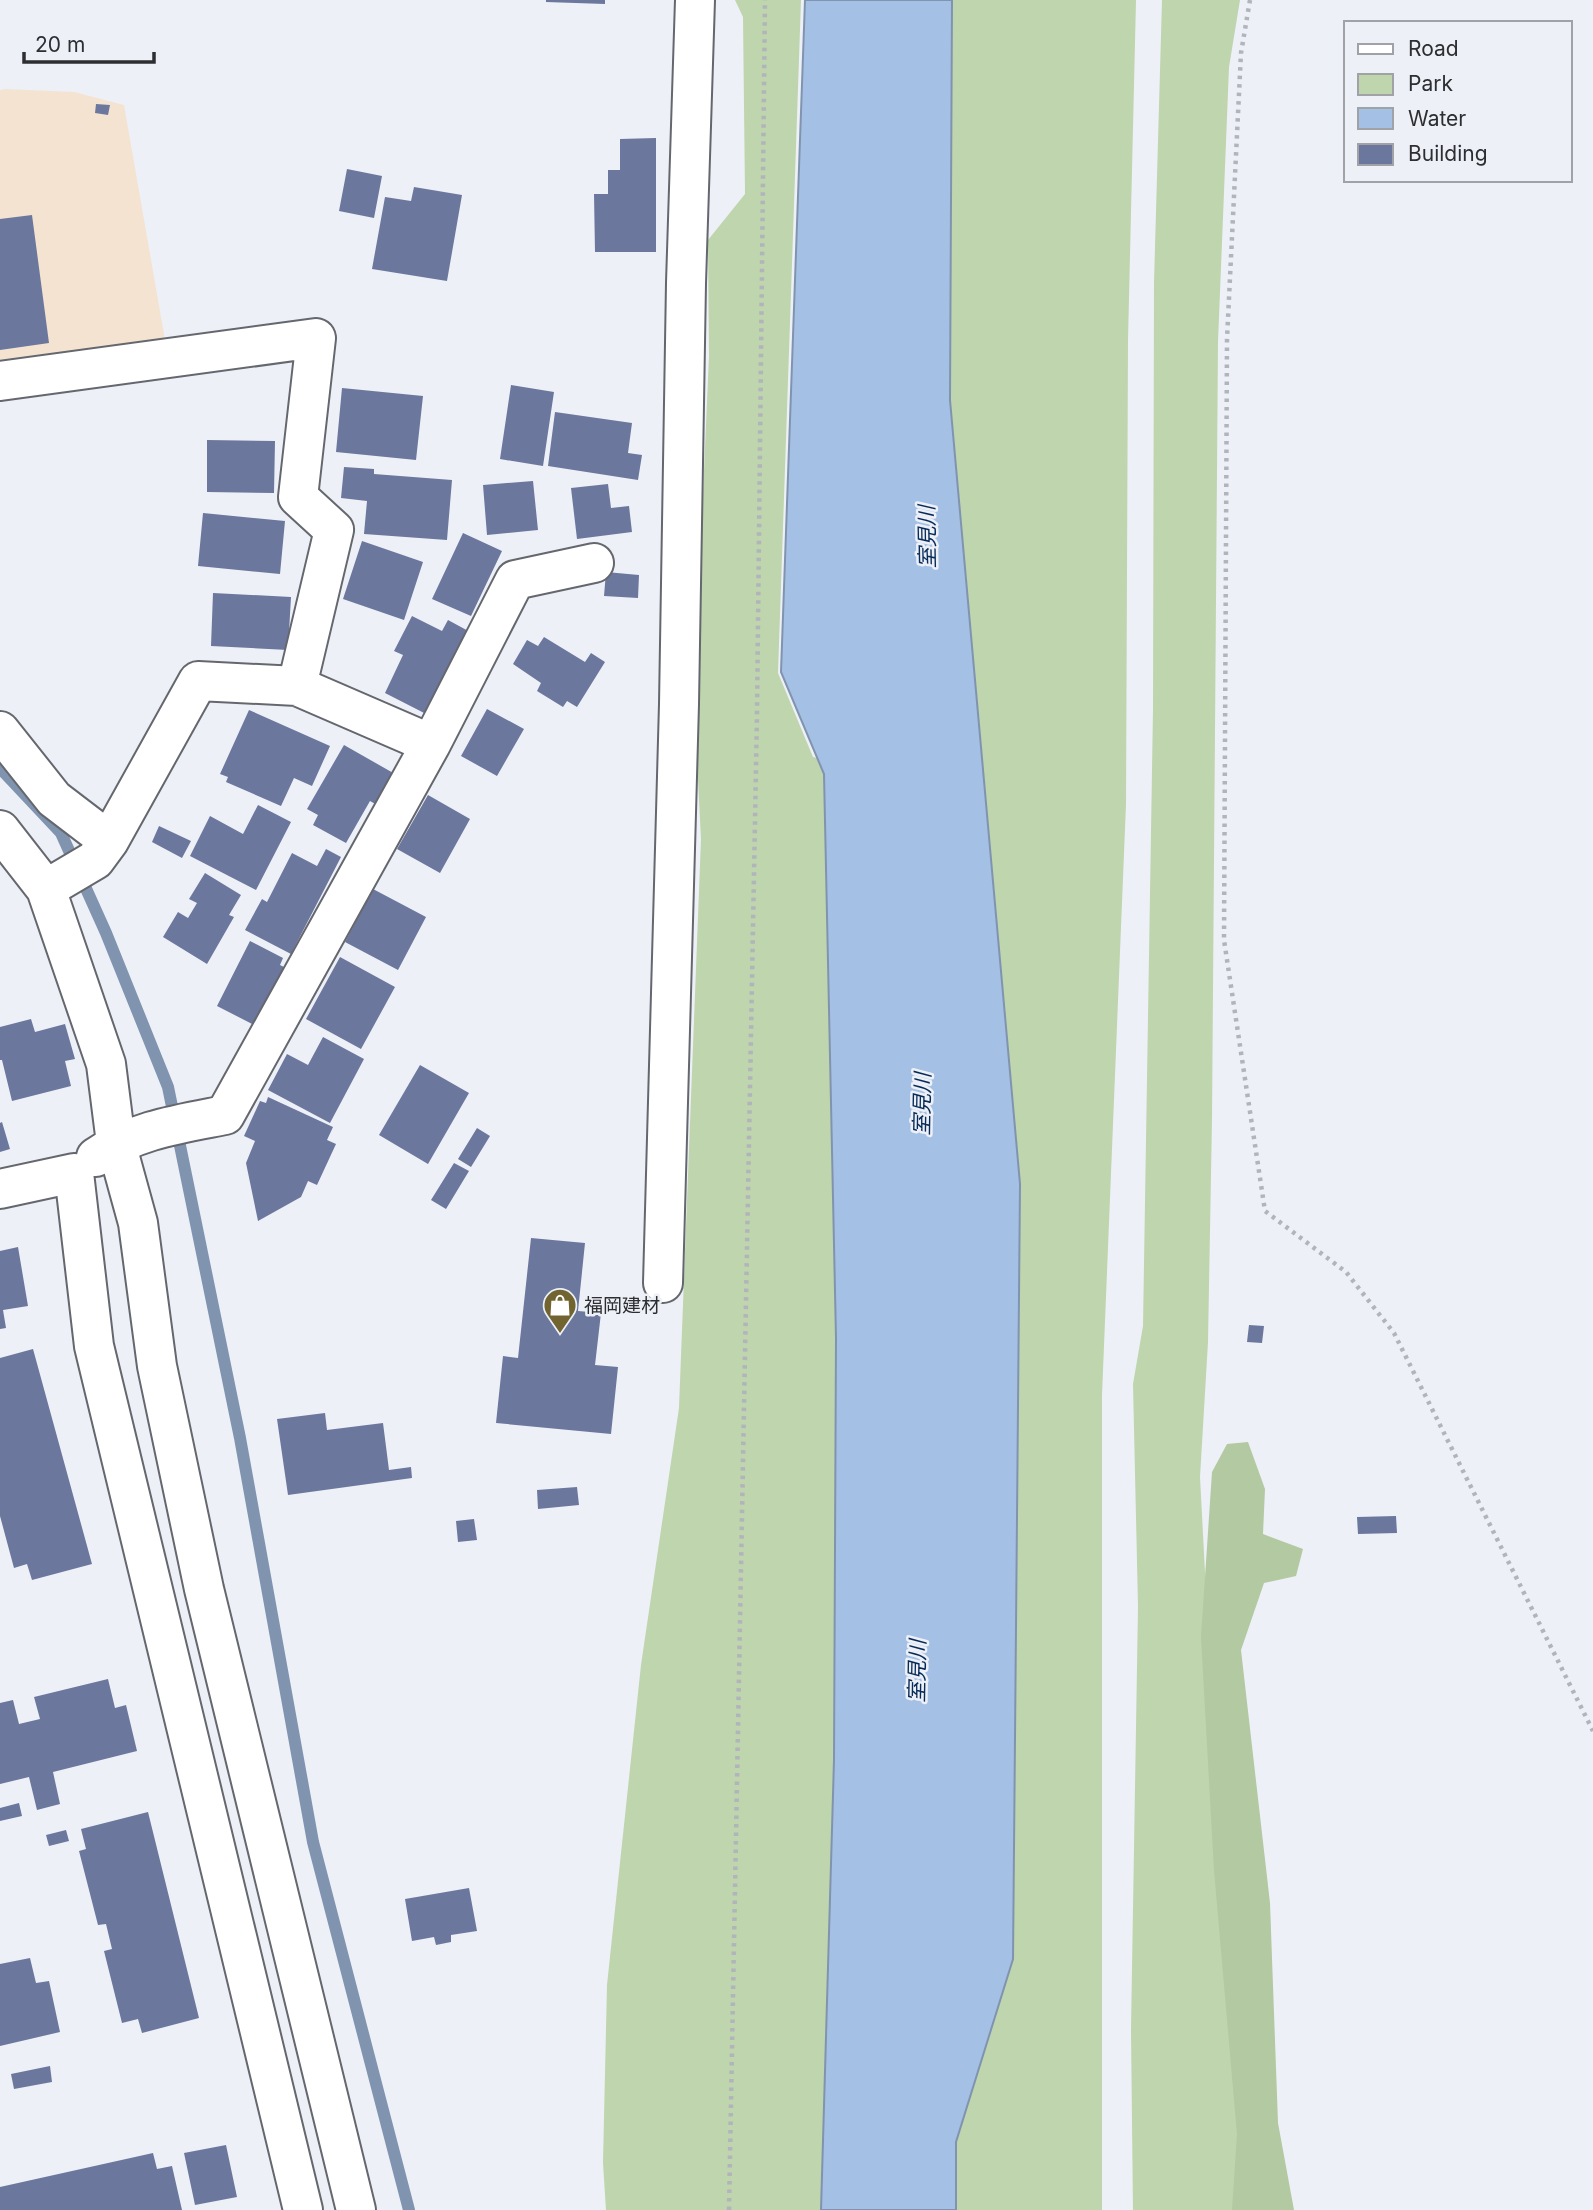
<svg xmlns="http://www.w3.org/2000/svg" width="1593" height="2210" viewBox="0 0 1593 2210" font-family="Inter,'Noto Sans JP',sans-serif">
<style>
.education{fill:#f4e3d1}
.green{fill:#bed5ad}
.forest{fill:#b2c9a1}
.water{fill:#a5c0e5;stroke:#8194af;stroke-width:2}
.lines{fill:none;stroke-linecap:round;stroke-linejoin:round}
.stream{stroke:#8194af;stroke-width:12}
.building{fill:#6b779d}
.minor-casing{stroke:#65676e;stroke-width:42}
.path{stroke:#b1b4ba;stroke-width:4.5;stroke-dasharray:3.5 5;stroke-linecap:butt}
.minor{stroke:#fff;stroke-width:38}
.labels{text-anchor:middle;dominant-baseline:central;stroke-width:5;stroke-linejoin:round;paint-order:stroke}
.poi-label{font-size:19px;fill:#2d2e31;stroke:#edf0f7;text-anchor:start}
.water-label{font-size:21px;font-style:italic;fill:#062b58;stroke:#edf0f7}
</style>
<rect width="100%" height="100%" fill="#edf0f7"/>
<!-- education -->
<path class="education" d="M5,89L74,92L124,105L165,340L0,363V90Z"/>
<!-- green -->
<path class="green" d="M735,0H801L778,673L813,757L848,766L840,2210H606L603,2163L607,1985L641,1665L679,1408L701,839L694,701L709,356L708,240L745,194L743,17Z
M925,0H1136L1128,340L1126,804L1102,1395V2210H940L934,404Z
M1162,0H1240L1229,67L1218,342L1212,1119L1208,1342L1200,1477L1213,1725L1247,2142L1240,2210H1133L1131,2030L1138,1606L1133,1384L1143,1326L1153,709L1154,283Z"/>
<!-- forest -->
<path class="forest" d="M1248,1442L1265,1489L1263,1534L1303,1549L1296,1576L1264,1583L1241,1650L1270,1903L1278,2123L1294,2210H1232L1237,2134L1214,1870L1201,1637L1212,1472L1227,1444Z"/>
<!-- water -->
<path class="water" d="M805,0H952L950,400L1020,1184L1013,1959L956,2142V2210H821L834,1760L836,1338L824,774L781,672Z"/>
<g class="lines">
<!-- stream -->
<path class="stream" d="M0,768L61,833L106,933L168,1087L240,1438L313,1842L409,2210"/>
</g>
<!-- building -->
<path class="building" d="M546,0H605V4L546,2Z
M96,104L110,105L108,115L95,113Z
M656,138V252H595L594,194H608V170H620V139Z
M347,169L382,176L374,218L339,211Z
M414,187L462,195L447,281L372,269L385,197L411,201Z
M32,215L49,343L0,350V219Z
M511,385L554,392L543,466L500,459Z
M342,388L423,396L416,460L336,452Z
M555,412L632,423L628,453L642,455L638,480L548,466Z
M207,440L275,441L274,493L207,492Z
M344,467L374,469V474L452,480L447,540L364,534L367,501L341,498Z
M533,481L538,530L487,535L483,485Z
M608,484L611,508L629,506L632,532L577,539L571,488Z
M203,513L285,521L280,574L198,566Z
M463,533L502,551L471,616L432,599Z
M362,541L423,562L404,620L343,599Z
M606,572L639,575L638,598L604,596Z
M213,593L291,597L288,650L211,646Z
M412,616L442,631L448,620L472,633L430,716L385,693L403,655L394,651Z
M544,637L585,662L591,653L605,662L577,707L567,701L563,707L537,691L541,683L513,664L527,640L538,646Z
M487,709L524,729L497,776L461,756Z
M249,710L330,746L312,786L294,778L281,806L226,782L228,777L220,774Z
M344,745L395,774L377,805L370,801L346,843L313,825L318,815L307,809Z
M428,795L470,819L440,873L397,849Z
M258,805L291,822L256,890L190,856L210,816L243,834Z
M159,826L191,841L182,858L152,842Z
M326,849L341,857L291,954L245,930L262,899L267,902L292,853L317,866Z
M205,873L241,895L229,915L234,917L207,964L163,937L178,912L188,918L197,903L189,899Z
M373,889L426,917L398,970L345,942Z
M250,941L283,958L280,965L292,971L262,1029L217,1006Z
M340,957L395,987L361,1049L306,1019Z
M31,1019L35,1032L65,1024L75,1059L65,1061L71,1086L12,1101L2,1060H0V1027Z
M323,1037L364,1059L330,1123L268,1090L287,1054L308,1065Z
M420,1065L469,1093L428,1164L379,1135Z
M268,1097L333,1127L327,1140L336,1144L317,1185L308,1181L301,1197L258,1221L246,1163L255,1141L244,1136L260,1101L266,1103Z
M2,1122L10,1149L0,1152V1123Z
M477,1128L490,1136L471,1167L458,1159Z
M454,1163L469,1171L446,1209L431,1200Z
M531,1238L585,1243L578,1311L601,1313L595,1365L618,1367L611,1434L496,1423L503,1356L518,1358Z
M18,1247L28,1306L3,1310L6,1328L0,1329V1251Z
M1249,1325L1264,1326L1262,1343L1247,1342Z
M33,1349L92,1564L32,1580L27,1564L14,1568L0,1516V1358Z
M325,1413L327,1430L383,1423L389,1470L411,1467L412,1478L288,1495L277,1419Z
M577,1487L579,1505L538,1509L537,1490Z
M1396,1516L1397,1533L1358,1534L1357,1517Z
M474,1519L477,1540L458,1542L456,1521Z
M108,1679L115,1708L126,1705L137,1751L53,1772L60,1804L37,1810L29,1777L0,1784V1703L13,1700L19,1724L40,1719L34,1697Z
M19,1803L22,1816L0,1821V1808Z
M148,1812L199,2018L142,2033L138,2019L122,2023L104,1951L112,1949L106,1924L98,1925L79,1851L86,1849L81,1829Z
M66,1830L69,1841L49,1846L46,1835Z
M469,1888L477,1931L451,1935V1942L436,1945L434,1937L412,1941L405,1899Z
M30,1958L36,1983L49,1981L60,2032L0,2046V1964Z
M50,2066L52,2082L14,2089L11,2074Z
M226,2145L237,2197L195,2205L184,2153Z
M153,2153L157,2169L172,2166L182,2210H0V2187Z"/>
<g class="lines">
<defs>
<path id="minor" d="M0,381L316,338L298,497L334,530L297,686
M0,731L54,799L109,841
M0,830L46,889L106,1064L116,1143L138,1223L157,1366L204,1589L356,2210
M46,889L95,860L109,841L198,681L297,686L431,744
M96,1157C135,1130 179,1124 225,1115L431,744L515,580L594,563
M0,1189L74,1173L94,1346L303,2210
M663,1283L679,704L686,283L695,0"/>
</defs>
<!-- minor casing -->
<use href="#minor" class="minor-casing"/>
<!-- path -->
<path class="path" d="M1250,0L1241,53L1227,339L1224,940L1265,1211L1346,1272L1394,1333L1593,1731
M729,2210L757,714L765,0"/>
<!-- minor -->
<use href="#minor" class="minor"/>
</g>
<!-- icons -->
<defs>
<symbol id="shop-pin" viewBox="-11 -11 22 30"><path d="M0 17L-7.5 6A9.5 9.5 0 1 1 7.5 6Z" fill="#726431" stroke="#edf0f7"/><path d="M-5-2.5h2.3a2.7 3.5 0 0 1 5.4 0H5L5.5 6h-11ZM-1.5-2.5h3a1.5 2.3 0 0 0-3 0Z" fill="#fff"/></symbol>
</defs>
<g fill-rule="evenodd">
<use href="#shop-pin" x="541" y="1286" width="38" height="52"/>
</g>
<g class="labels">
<!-- poi labels -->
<g class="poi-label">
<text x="584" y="1305">福岡建材</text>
</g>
<!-- water labels -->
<g class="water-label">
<text transform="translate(927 537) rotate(-91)">室見川</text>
<text transform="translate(922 1104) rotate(-89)">室見川</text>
<text transform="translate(917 1671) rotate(-89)">室見川</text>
</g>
</g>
<!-- legend -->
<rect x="1344" y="21" width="228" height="161" fill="#edf0f7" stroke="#a0a2a8" stroke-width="2"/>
<rect x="1358" y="44" width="35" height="10" fill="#ffffff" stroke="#a0a2a8" stroke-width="2"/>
<text x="1408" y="56" font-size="21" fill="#2d2e31">Road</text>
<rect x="1358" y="74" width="35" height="21" fill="#bed5ad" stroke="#a0a2a8" stroke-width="2"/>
<text x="1408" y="91" font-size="21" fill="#2d2e31">Park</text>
<rect x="1358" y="108" width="35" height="21" fill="#a5c0e5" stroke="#a0a2a8" stroke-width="2"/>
<text x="1408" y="126" font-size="21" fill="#2d2e31">Water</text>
<rect x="1358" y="144" width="35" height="21" fill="#6b779d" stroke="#a0a2a8" stroke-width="2"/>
<text x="1408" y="161" font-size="21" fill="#2d2e31">Building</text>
<!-- scale -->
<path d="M24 52v10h130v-10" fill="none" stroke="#2d2e31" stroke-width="3.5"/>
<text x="35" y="52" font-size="21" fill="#2d2e31" stroke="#edf0f7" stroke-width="5" paint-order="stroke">20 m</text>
</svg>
